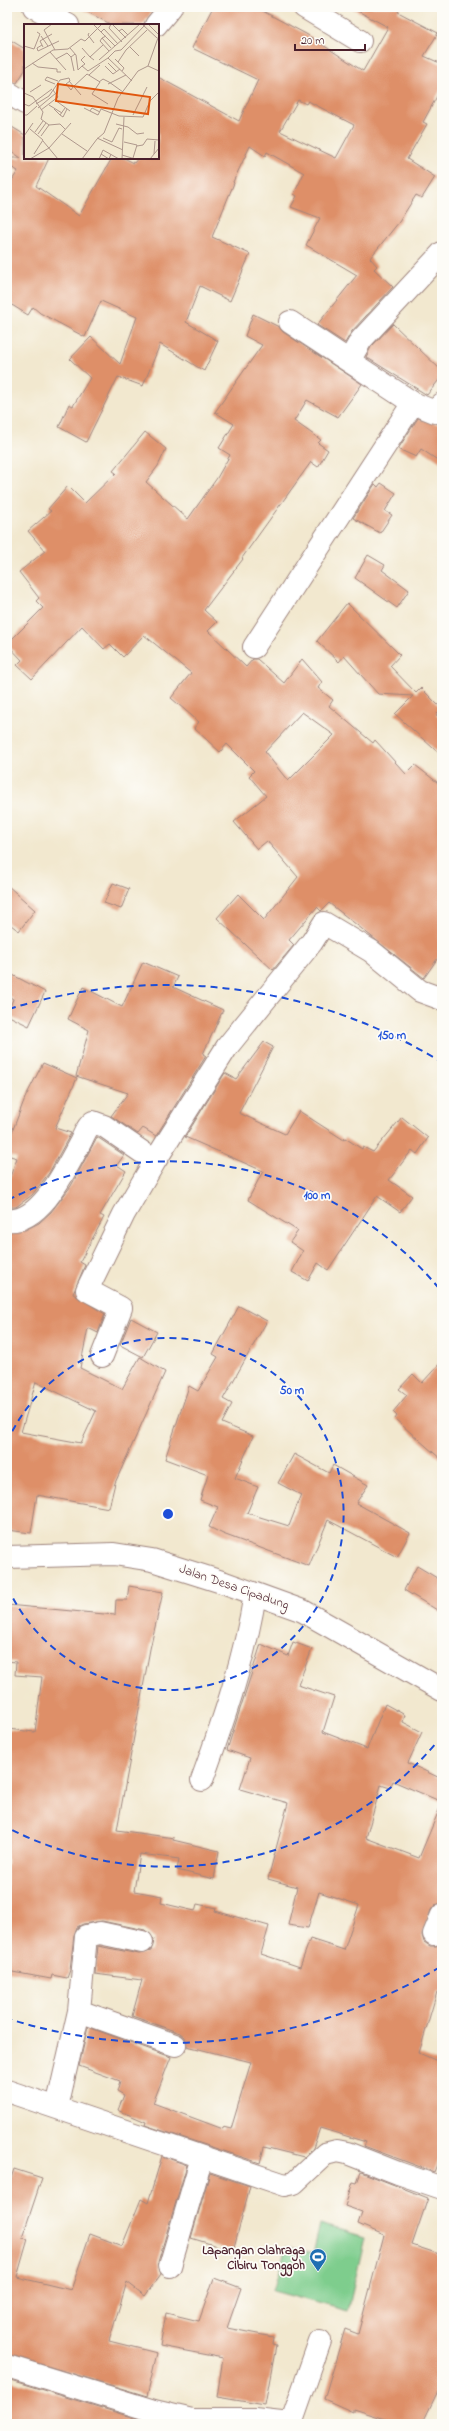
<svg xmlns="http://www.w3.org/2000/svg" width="449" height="2431" viewBox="0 0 449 2431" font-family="'Indie Flower',sans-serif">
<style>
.green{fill:#7ecd8d;stroke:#64765c}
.building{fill:#de8f68;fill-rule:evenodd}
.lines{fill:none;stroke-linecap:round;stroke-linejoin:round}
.minor-casing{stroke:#9e847d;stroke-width:24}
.minor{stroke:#fff;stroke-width:22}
.ring{fill:none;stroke:#1d4ed8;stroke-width:2;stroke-dasharray:7 5}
.labels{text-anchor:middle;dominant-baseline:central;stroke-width:3.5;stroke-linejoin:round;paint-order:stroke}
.street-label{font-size:13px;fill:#4a1f2b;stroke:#fdfcf7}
.poi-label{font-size:13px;font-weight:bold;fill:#4a1f2b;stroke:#fdfcf7;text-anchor:end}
.inset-road{fill:none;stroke:#af988d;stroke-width:1}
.view{fill:#e0560e;fill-opacity:0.15;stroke:#e0560e;stroke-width:2}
.inset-edge{fill:none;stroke:#4a1f2b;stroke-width:2}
.centre{fill:#1d4ed8;stroke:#fdfcf7;stroke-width:2}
.ring-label{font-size:12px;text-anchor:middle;font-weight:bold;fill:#1d4ed8;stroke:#fdfcf7;stroke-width:3.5;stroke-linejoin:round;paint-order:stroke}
</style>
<rect width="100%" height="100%" fill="#fdfcf7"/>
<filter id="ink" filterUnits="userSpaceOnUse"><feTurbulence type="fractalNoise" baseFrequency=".025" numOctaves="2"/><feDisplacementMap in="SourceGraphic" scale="8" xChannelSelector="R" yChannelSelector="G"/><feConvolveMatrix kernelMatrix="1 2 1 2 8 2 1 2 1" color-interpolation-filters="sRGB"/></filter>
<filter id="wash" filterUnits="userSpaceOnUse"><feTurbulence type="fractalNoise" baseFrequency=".012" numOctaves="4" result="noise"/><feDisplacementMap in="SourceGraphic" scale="16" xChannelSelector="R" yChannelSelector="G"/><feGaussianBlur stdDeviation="0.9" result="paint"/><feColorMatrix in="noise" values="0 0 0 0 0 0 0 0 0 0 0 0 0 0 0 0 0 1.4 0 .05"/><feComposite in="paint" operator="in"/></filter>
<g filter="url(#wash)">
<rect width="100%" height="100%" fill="#f2e8cf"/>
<!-- green -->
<path class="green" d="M320,2224L365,2237L348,2311L273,2291L286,2247L313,2254Z"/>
<g id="blocks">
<!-- building -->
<path class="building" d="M78,7H155L143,25H112Z
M213,7H255L306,34L363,71L388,27L350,7H400L398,12L438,33L424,56L442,64V87L423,122L427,124L407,159L435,177L422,198L416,195L399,222L370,258L377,266L374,269L393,287L352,331L345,343L317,325L357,275L306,245L320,218L291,207L297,196L294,194L304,173L267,152L265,156L250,146L233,182L234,183L212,237L250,254L230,301L200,286L186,322L218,341L204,371L160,344L143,386L118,377L86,442L59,427L69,404L73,406L90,378L70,359L91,337L120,364L137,317L101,301L85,337L40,313L33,307L28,315L7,302V188L18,171L7,165V158H21L7,148V124L25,135V158H49L36,186L79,216L112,158H124L134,163L138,158H158V77L239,121L258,80L192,48ZM298,100L306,104L308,101L354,125L336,158L280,131Z
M7,38L25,49V70L17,83L7,80Z
M253,314L279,327L283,332L362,384L338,417L307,400L294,421L321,440L318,443L328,450L318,467L311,462L242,558L243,559L204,610L217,622L208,631L246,667L253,659H257L284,683L302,659L322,682L318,688L333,700L329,706L373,743L375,740L406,774L415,765L442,786V952L424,978L329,903L321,911L317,907L289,940L294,945L273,970L217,918L238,894L264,920L298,877L267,841L257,849L234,822L266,796L249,776L254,771L227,744L220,752L194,728L199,722L171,698L191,673L144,635L123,657L110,644L104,649L82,626L32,679L17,665L22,660L7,644L43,608L36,601L39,598L19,572L45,551L28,531L51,511L48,509L68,486L85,503L116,473L113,471L145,432L166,449L158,466L146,482L188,519L217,478L230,455L219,448L234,424L215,412L262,345L245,336ZM302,712L334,735L288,781L265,752Z
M393,324L442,371V376L427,395L366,357L371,347Z
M418,418L442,425V463L421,449L416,457L398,449Z
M381,483L396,493L385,511L392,515L380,533L353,518L375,484L378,487Z
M368,555L385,565L382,570L409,590L397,608L355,578Z
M347,603L400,655L390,666L416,693L421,688L442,709L436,715L442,719V756L395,714L413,696L378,694L344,656L339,662L317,641Z
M113,883L129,889L121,909L104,903Z
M7,885L35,910L19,931L7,922Z
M143,962L178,977L173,987L223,1010L203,1054L206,1056L156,1136L143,1128L138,1134L111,1116L128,1093L76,1076L89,1030L68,1019L83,987L122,1007Z
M7,972L45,992L29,1026L7,1015L13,999L7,995Z
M264,1042L273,1047L239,1113L285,1134L299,1111L344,1140L345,1138L362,1149L363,1147L373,1152L402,1117L428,1138L417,1154L412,1150L389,1180L412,1196L400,1212L377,1196L328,1270L318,1263L308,1281L292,1272L303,1251L290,1242L298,1231L248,1200L263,1171L185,1137L225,1073L236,1079Z
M43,1063L77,1078L55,1128L71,1133L49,1173L32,1195L16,1207H7V1185L17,1158L7,1155V1145L25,1098Z
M97,1137L124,1155L117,1165L126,1171L100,1215L104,1217L80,1262L85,1265L73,1294L105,1314L98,1333L88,1328L80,1368L122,1389L140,1357L165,1372L115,1483L109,1508L37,1495L31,1533L7,1530V1232L25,1230L39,1223L51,1212L71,1186ZM36,1382L96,1411L81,1443L21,1432Z
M239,1306L267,1321L223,1399L232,1404L222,1423L253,1436L235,1478L258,1487L247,1513L289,1526L301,1495L278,1483L294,1454L329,1473L333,1465L368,1485L356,1503L410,1533L397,1557L328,1520L309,1566L223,1534L209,1527L218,1507L200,1500L208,1475L165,1459L189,1386L198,1391L218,1357L213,1354Z
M131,1318L157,1332L143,1357L120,1345Z
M442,1361V1460L395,1419L397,1416L393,1412L407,1395L399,1389L413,1374L422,1383Z
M417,1566L442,1581V1613L404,1590Z
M129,1586L163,1592L150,1649L117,1830L174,1838L173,1840L219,1851L214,1879L177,1870L179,1859L140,1854L134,1891L162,1896L161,1903L195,1911L197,1904L216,1908L215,1911L269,1926L261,1954L300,1967L310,1939L344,1950L359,1905L319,1892L308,1928L288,1925L297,1887L268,1879L288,1803L240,1789L250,1758L227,1750L261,1644L288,1656L293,1642L312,1649L298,1685L334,1697L323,1732L367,1749L385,1704L405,1715L403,1722L422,1732L408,1763L442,1779V1802L393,1781L390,1788L381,1785L366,1838L419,1858L442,1803V1903L435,1905L431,1910L422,1935L424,1942L430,1946H436L442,1943V1995L437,1992L419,2053L442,2063V2152L434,2172L364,2146L366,2142L320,2128L313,2148L304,2157L264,2147L260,2163L145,2125L146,2122L118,2110L124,2095L117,2091L120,2081L79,2066L88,2027L171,2057L153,2103L223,2129V2127L231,2129L251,2062L187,2046L185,2037L180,2033L132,2016L142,1980L95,1974L98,1946L139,1954L151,1951L154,1939L145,1930L102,1921L83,1924L77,1927L74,1935L70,1970L67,1978L52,1975L51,1979L7,1971V1729L35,1732L42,1677L15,1675L16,1662L7,1661V1605L115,1615L116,1600H127Z
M162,2156L187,2165L158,2262L161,2274L145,2296L127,2282L109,2341L157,2353L147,2396L7,2354V2191L14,2169L42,2178L22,2238L28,2239L17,2277L71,2290L90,2234L122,2246L141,2199L148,2203Z
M361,2172L428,2198L412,2245L442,2255V2395L437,2393L422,2424H400L353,2409V2412L324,2399L345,2329L358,2334L384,2235L358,2224L362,2212L345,2206L353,2182L357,2183Z
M210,2173L250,2186L233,2251L191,2238Z
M214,2278L241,2288L227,2328L273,2337L272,2345L276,2346L265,2405L217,2397L223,2358L160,2346L166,2313L199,2321Z
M7,2379L141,2420L140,2424H7Z"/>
</g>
</g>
<g filter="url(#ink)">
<use href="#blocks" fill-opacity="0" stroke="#9e847d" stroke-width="1"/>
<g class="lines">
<defs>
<path id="minor" d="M34,7L68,25
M304,7L360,41
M156,25L171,7
M7,92L25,103
M442,253L361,340L349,361L413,403L435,412L442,404
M290,322L349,361
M254,647L413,403
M7,1220C41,1224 66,1168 80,1143C84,1136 86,1127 93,1122L104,1126L155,1161
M102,1356L121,1308L87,1290L124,1214L155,1161L227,1047L312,942L324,923L371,951L420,991L442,999
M7,1557L114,1554L152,1560L225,1583L303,1611L442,1690
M202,1780C224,1719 245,1658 255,1594
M434,1934L442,1915
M79,2011L175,2045
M7,2091L285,2185L294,2183L325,2154L337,2151L347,2153L398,2173L442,2188
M57,2107L79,2011L86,1936L100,1933L142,1942
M170,2266L202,2157
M7,2366L154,2411L192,2420H255L290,2424
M291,2424L320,2341"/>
</defs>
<!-- minor casing -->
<use href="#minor" class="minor-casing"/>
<!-- minor -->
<use href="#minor" class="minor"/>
</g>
</g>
<!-- distance rings -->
<g class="ring">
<path d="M7 1442A176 176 0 1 1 7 1586"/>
<path d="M442 1736A352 352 0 0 1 8 1828M8 1200A352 352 0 0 1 442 1292"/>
<path d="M440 1967A529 529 0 0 1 9 2019M9 1009A529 529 0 0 1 440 1061"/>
</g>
<!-- icons -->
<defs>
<symbol id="stadium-pin" viewBox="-11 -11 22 30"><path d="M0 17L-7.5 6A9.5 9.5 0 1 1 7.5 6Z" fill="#1f6fb2" stroke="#fdfcf7"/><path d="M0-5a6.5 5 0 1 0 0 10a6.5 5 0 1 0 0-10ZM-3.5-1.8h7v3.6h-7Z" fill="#fff"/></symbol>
</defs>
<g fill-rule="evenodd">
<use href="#stadium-pin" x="308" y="2247" width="20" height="27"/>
</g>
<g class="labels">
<!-- street labels -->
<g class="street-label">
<text transform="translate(234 1587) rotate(19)">Jalan Desa Cipadung</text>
</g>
<!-- poi labels -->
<g class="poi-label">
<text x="305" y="2250">Lapangan Olahraga<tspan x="305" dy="15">Cibiru Tonggoh</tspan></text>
</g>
</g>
<!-- overview -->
<g transform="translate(24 24)">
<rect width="135" height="135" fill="#f2e8cf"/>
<path class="inset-road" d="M28,0L20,6L31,26M69,0L91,22M87,0L85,4L98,18M88,0L102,14M118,0L133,14M124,0L134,10M95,7L98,5L104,11M77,8L80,5L94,20M65,9L64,11L70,19M17,12L24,22M82,12L78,14L87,24M78,14L76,17L85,27M18,21L13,24L14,27L35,17M0,22L10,25L16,10L13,8M19,23L16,17L28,10M106,23L115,32M46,24L52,31L54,46L58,42L64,47L84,34M58,24L66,33M26,28L42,46M32,35L43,29L47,33M91,35L100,44L98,47M70,36L66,33L79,21M75,36L116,0M94,38L102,26L123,6M8,39L14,43L33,45V48H37M84,39L93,48M58,42L61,40L57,36L61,32M81,42L89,50L96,45M124,42L135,47M0,45L29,26L44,25L57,15L61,17L78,0M50,47L47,33L51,30M65,51L76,41M45,57L57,71M108,57L84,34L91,27L97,26L122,0M75,58L79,55L85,58L99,68M31,60L21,56L23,53L34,57M84,60L102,51M49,63L63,50L76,58L68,70L84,80M6,68L17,61M0,69L9,73L19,88L17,95L25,101L36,100L41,105M31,76L46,87M0,80L5,82L28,65M12,80L25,72L36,56L45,54L46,57L42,60L47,66L49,63M25,81L38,89M14,84L32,69M60,84L74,91L77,85L95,92L119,93L126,77L135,68M30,85L36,91L41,84M17,86L34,73L29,66M66,87L68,84L76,88M0,91H3L13,82M36,91L39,93L43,85M109,91L123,63M92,100L104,103L113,110L120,109M6,105L19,116L10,130M11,108L19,97M14,110L22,99M38,110L63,127M0,112L9,99M17,112L25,101M73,114L99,126M79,114L88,118L95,104L98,105M19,117L34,135M100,118L113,121L109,134M113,122L119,121L123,115L135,116M77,130L85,135L87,130M130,130L131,117M98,131L111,135M6,135L25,124L47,99M58,135L73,115L80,109L94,74L114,47L124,42L135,11M75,135L79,126L95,135M98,135L100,93M126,135L135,124"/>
<path class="view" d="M34,60L126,73L124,90L32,77Z"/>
<rect width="135" height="135" class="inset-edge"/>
</g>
<circle cx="168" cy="1514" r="6" class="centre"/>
<g class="ring-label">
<text x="392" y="1039">150 m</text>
<text x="317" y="1199">100 m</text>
<text x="292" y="1394">50 m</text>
</g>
<!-- margin -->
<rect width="449" height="2431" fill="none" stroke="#fdfcf7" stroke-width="24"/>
<!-- scale -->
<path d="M295 44v6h70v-6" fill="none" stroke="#4a1f2b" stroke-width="2"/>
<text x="301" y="44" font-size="12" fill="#4a1f2b" stroke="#fdfcf7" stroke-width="3" paint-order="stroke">20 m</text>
</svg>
